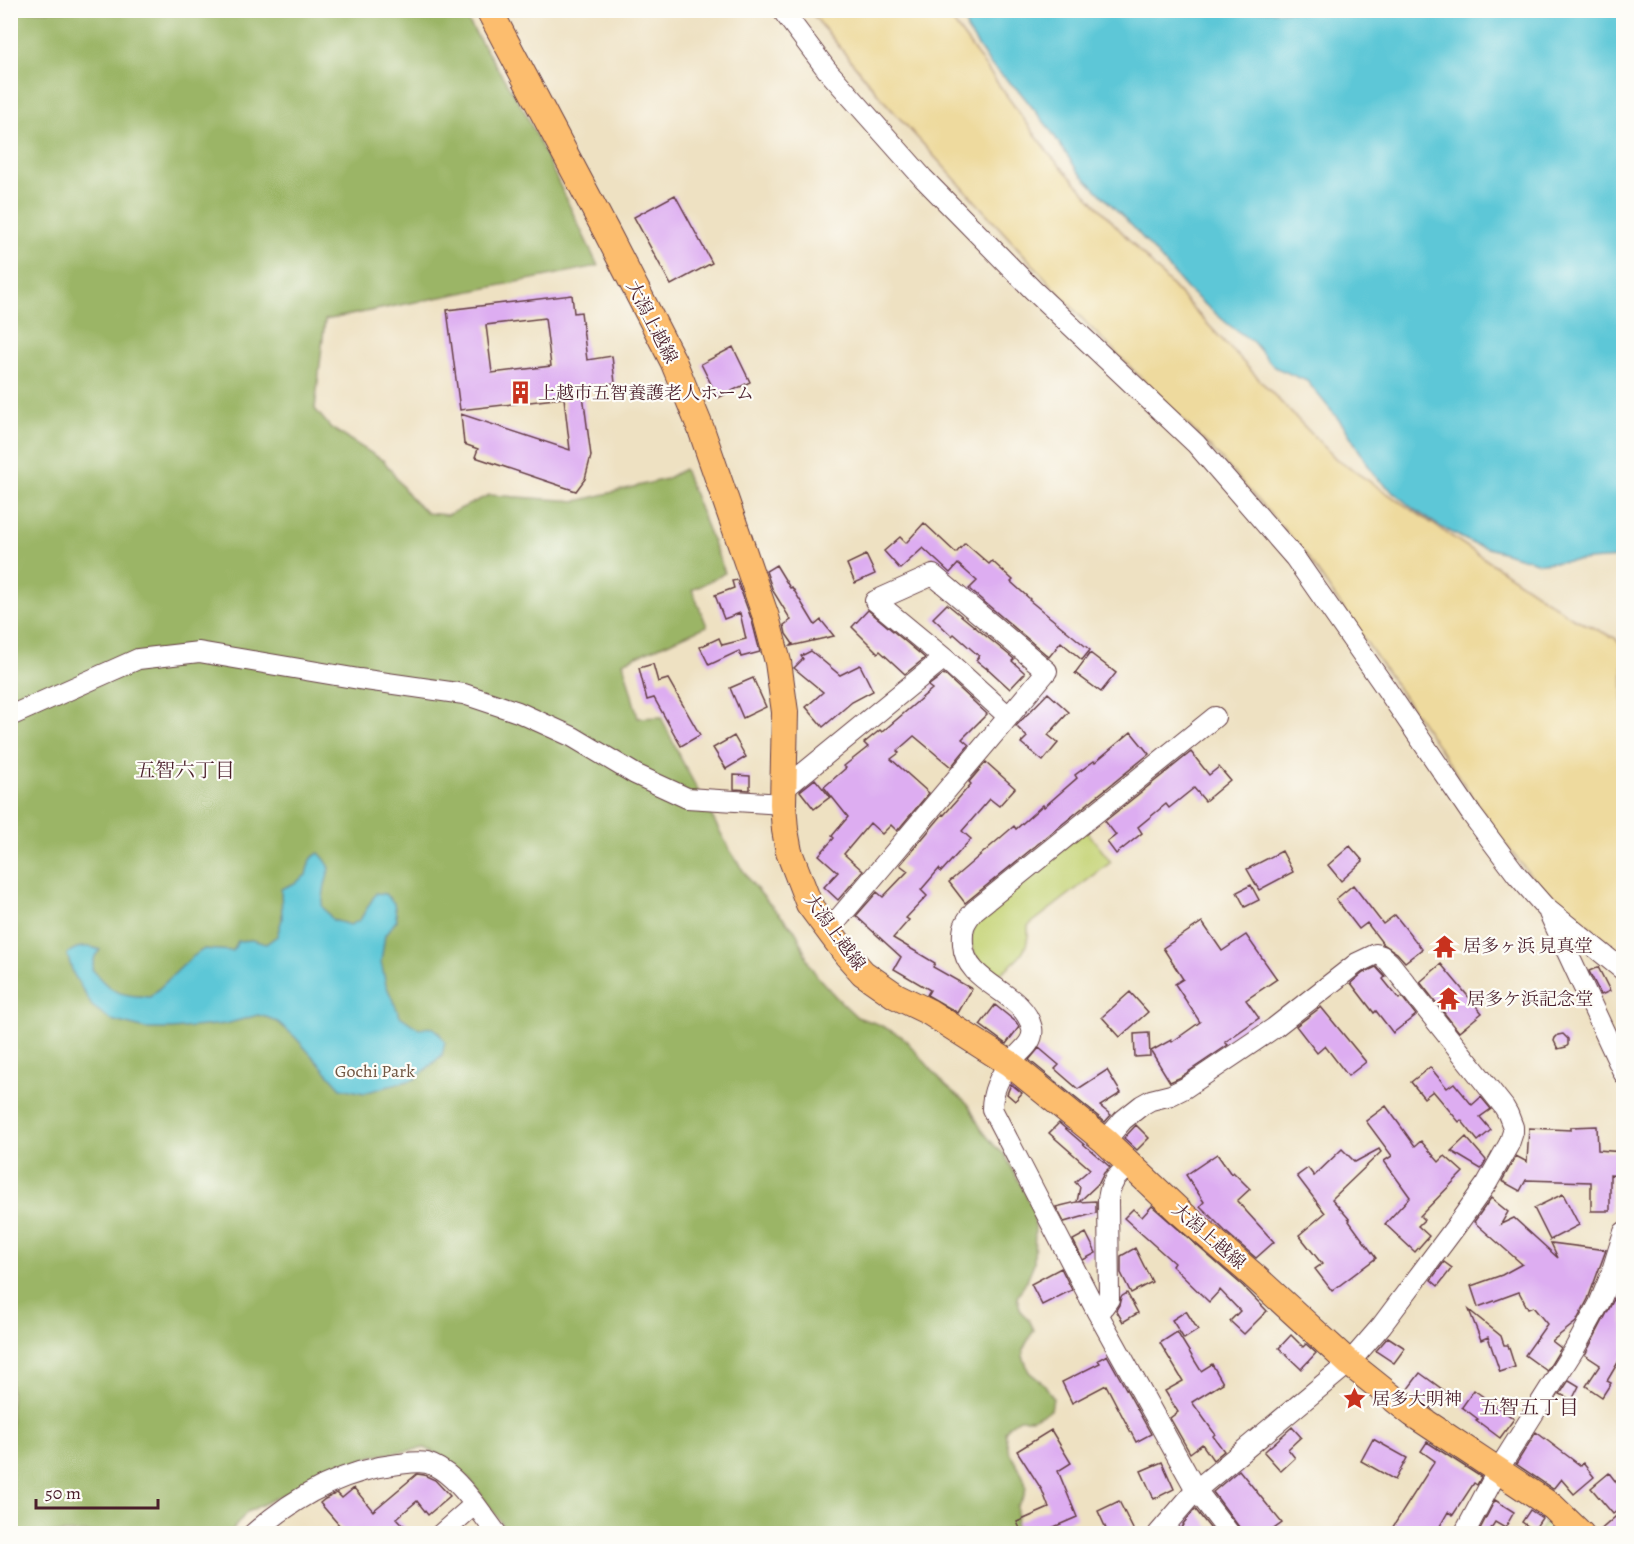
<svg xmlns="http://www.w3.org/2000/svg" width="1634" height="1544" viewBox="0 0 1634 1544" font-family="Alegreya,'Noto Serif JP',serif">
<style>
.green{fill:#c4d375;stroke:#877950;stroke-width:1.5}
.forest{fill:#9bb566;stroke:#726a48;stroke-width:1.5}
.sand{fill:#eeda9e;stroke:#9c7c64;stroke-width:1.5}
.water{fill:#5dc7d7;stroke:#547381;stroke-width:1.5}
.building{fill:#ddadf1;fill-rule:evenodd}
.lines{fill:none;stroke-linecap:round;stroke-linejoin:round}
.minor-casing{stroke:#633c42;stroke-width:22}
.major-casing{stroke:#633c42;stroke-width:28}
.minor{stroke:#fff;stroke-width:20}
.major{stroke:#fcbd6e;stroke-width:26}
.labels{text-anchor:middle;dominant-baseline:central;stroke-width:4.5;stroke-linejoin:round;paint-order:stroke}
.street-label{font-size:18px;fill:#4a1f2b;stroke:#fdfcf7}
.poi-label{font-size:18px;fill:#4a1f2b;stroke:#fdfcf7;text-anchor:start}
.park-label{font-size:18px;fill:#6f5541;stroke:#fdfcf7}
.neighbourhood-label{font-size:20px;fill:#4a1f2b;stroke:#fdfcf7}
</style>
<rect width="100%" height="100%" fill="#fdfcf7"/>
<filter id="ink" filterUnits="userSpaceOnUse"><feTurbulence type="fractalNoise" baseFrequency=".0167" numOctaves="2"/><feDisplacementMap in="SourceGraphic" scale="12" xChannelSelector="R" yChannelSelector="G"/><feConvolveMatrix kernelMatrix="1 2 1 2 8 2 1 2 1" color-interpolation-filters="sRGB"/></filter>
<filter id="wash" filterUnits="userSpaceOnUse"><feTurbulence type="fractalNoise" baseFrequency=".008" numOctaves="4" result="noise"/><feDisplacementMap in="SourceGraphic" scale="24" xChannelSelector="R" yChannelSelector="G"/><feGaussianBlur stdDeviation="1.35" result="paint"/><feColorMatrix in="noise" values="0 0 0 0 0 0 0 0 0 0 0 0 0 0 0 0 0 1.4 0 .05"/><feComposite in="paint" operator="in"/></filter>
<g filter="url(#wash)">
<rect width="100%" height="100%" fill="#eee1c2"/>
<!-- green -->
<path class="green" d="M1086,830L1111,862L1028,926C1030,955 1015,961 995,978C984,967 968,953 972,935C973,929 976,922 979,917Z
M1550,1515L1572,1534H1537Z"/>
<!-- forest -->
<path class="forest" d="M461,10L525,112L598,266L325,320L315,409L331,428L384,461L410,497L427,513L447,515L489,495L577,501L666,479L684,469L725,573L692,590L707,626L623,662L638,718L661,717L680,757L731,852L750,881L768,902L797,933L809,964L817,976L836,997L857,1017L878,1024L903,1037L946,1086L968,1104L981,1129L995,1146L1005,1155L1033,1209L1035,1227L1034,1263L1027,1280L1017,1297L1021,1312L1029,1320L1034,1330L1023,1349V1356L1029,1372L1045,1385L1053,1398L1051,1410L1032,1419H1019L1010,1425L1005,1432C1006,1438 1007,1445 1009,1451C1018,1471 1037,1485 1017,1506L1016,1533L720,1534C707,1527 700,1529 686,1534L505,1533L500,1521L471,1481L446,1458L425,1448L373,1456L327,1473L247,1512L230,1533H11L10,11Z"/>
<!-- sand -->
<path class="sand" d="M810,11H945L1050,155L1271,392L1336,459L1573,618L1615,638L1623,648V954L1572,912L1543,891L1505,844L1305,553L1213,450L1088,325L883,100Z"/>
<!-- water -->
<path class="water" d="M962,11H1623V560L1619,558L1540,563L1474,544L1439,526L1411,507L1375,476L1344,426L1307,381L1274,367L1253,342L1229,325L1188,290L1134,228L1077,170L1049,128L1020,92L990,64L967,29Z
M319,853C332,866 330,868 325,885C324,891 323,899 322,906L333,920L350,925L360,920L376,893L385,894L394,903L397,920L385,935L381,962L386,985L400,1016L419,1029C435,1025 436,1028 445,1042L442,1055L415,1079L364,1093L341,1088L295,1037L279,1023L269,1018L258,1015L226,1024L172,1029H146L111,1020L92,1006L73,973L67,954C77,945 88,945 100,950L95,956L92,969C112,994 118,995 150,997L191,958L204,949L233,951L238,941L252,940L266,944L277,936L282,919L281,889L295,883L306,875C308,865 310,857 319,853Z"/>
<g id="blocks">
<!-- building -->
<path class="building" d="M675,195L712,263L671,285L634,217Z
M572,295L574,313L581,312L587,360L612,356L615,383L582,387L591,456L585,479L576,491L475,457L478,449L464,444L461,414L570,450L564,398L460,410L447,310ZM545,318L551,366L492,373L486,325Z
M733,347L750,382L718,398L701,364Z
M924,523L956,553L965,543L989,564L992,561L1013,580L1011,582L1030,599L1029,600L1090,650L1082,660L1061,642L1049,657L969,589L977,581L958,564L950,573L923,548L900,569L884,551L900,537L906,543Z
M866,555L875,574L855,583L847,564Z
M776,565L790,588L792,587L815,625L821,620L834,636L791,646L793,644L786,634L784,625L791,620L773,591L766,571Z
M737,580L752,621L760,652L741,657L739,651L709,665L700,647L719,638L722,645L746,639L740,613L724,619L715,595L734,588L732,581Z
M947,604L1014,659L1012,661L1025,673L1010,689L987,668V669L976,660L979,656L954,634L952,636L933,618Z
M868,610L925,658L905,674L880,651L878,653L852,627Z
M811,651L840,675L860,665L873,691L852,702L823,727L806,707L823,692L794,668L803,659L801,656Z
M1090,653L1116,673L1101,692L1075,673Z
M653,664L658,682L668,679L700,735L681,746L654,698L647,700L639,668Z
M944,674L987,714L962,739L969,745L951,767L914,736L897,751L899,753L891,759L929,793L897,831L891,825L882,834L870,823L844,854L863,871L838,900L824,887L838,872L819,855L834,838L832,836L848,817L824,787L846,768L844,766L868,747L864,743L880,730L882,732L932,689L928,686Z
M753,678L766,707L743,718L730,688Z
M1048,693L1069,712L1048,735L1058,743L1043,761L1021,743L1027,737L1016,726Z
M1131,732L1149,754L965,903L949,882L1014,826L1016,829L1043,805L1044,807L1077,778L1075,775L1094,761L1095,762Z
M734,736L746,757L726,769L713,748Z
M1191,752L1209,775L1219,767L1230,780L1205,801L1194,788L1169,808L1166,804L1138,827L1142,833L1116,854L1107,842L1116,835L1105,821Z
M986,762L1015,788L999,806L990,799L962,831L971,839L941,872L939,869L921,890L927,896L906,918L909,920L893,938L935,963L933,967L972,989L958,1013L927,995L930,990L894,969L901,957L856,916L877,892L883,897L908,871L900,865L943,814L944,815L971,784L969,782Z
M734,775L750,776V790L734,789Z
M815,779L830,797L814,809L800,791Z
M1350,846L1363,861L1341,881L1328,865Z
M1282,851L1293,872L1259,890L1247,869Z
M1251,885L1259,900L1245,907L1237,892Z
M1353,885L1383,924L1395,915L1422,949L1405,962L1397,953L1383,944L1367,923L1359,929L1336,899Z
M1202,922L1222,951L1246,935L1277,979L1246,1000L1259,1018L1225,1042L1228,1045L1179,1078L1170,1082L1151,1051L1171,1040L1172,1042L1200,1022L1175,984L1183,979L1163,948Z
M1441,964L1482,1013L1459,1032L1420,982Z
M1376,967L1385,977L1383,979L1399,999L1402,997L1416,1015L1393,1033L1376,1011L1374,1013L1351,983L1363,973Z
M1598,967L1610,991L1601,995L1589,971Z
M1130,992L1148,1012L1120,1037L1102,1017Z
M995,1005L1016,1022L1019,1027L1006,1044L980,1025Z
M1321,1007L1366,1062L1348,1076L1325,1046L1317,1053L1296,1026Z
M1149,1033L1150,1056L1135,1057L1134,1034Z
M1563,1034L1568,1039V1045L1566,1047L1558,1049L1554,1041L1555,1038L1558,1035Z
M1039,1048L1059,1065L1055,1069L1078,1089L1107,1070L1121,1093L1100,1106L1111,1115L1105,1122L1029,1060Z
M1430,1067L1447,1088L1454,1083L1472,1105L1481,1097L1491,1109L1480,1117L1491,1130L1478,1141L1461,1120L1459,1122L1433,1091L1424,1098L1411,1082Z
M1011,1084L1022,1093L1015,1101L1007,1094Z
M1386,1106L1415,1146L1421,1141L1439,1162L1445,1156L1463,1172L1420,1216L1424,1220L1418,1226L1429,1236L1415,1252L1385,1224L1410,1197L1384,1161L1392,1156L1366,1121Z
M1059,1123L1110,1167L1104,1173L1099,1183L1079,1202L1096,1201V1213L1064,1222L1056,1207L1077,1202L1080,1187L1075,1182L1090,1169L1049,1133Z
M1136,1125L1149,1138L1137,1150L1124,1138Z
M1597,1126L1598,1150L1623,1152V1176L1610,1175V1211H1591V1182L1526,1180L1520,1191L1502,1181L1516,1156L1527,1162L1529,1128L1571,1130V1127Z
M1466,1137L1486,1160L1481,1169L1451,1151Z
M1342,1149L1355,1162L1379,1149L1381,1152L1332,1199L1350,1220L1349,1221L1376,1258L1332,1291L1315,1269L1322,1264L1299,1235L1325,1213L1297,1176L1308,1168L1314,1176Z
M1217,1154L1231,1174L1233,1172L1250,1189L1237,1201L1274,1242L1256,1258L1227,1233L1200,1206L1204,1202L1186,1175Z
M1563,1194L1579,1225L1550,1240L1534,1208Z
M1491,1198L1508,1212L1501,1224L1514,1218L1558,1258L1551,1243L1606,1250L1588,1299L1576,1322L1552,1341L1561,1348L1547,1371L1525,1355L1547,1324L1533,1307L1528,1309L1519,1292L1478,1307L1471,1286L1502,1275L1522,1264L1474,1222Z
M1152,1206L1243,1286L1267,1311L1244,1334L1230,1321L1240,1311L1220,1290L1209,1302L1172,1266L1174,1263L1124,1218L1133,1209L1142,1217Z
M1086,1233L1096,1253L1083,1260L1073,1240Z
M1135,1248L1152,1282L1131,1293L1121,1273V1256Z
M1444,1262L1452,1268L1438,1286L1431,1280Z
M1061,1268L1072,1290L1042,1305L1031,1284Z
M1623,1282V1354L1607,1381L1611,1383L1602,1397L1586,1386L1600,1365L1585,1355Z
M1127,1293L1138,1313L1123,1322L1116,1310L1119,1305L1121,1297Z
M1469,1310L1501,1336L1504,1345H1508L1515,1367L1500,1372L1488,1337L1481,1340Z
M1186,1311L1198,1330L1184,1339L1172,1320Z
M1177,1332L1201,1371L1212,1364L1223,1383L1192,1402L1215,1434L1213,1436L1224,1451L1213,1460L1202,1444L1190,1453L1170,1418L1178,1412L1165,1391L1183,1381L1160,1343Z
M1291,1335L1303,1347L1306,1344L1316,1353L1301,1369L1279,1348Z
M1388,1337L1405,1348L1394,1363L1376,1351Z
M1107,1355L1151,1434L1136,1442L1106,1385L1072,1403L1062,1382L1100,1363L1098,1360Z
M1420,1373L1446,1392L1433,1409L1407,1390Z
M1569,1380L1579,1386L1572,1400L1560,1394Z
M1474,1390L1514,1419L1500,1438L1476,1420L1478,1419L1462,1407Z
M1292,1427L1301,1437L1288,1449L1295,1458L1281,1471L1264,1452Z
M1051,1430L1071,1463L1058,1471L1077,1517L1040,1533H1022L1017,1522L1049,1508L1042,1490L1017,1451Z
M1536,1432L1581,1466L1583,1463L1594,1477L1574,1494L1561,1479L1553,1489L1516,1464Z
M1373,1439L1407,1458L1395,1480L1361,1461Z
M1427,1442L1481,1477L1477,1485L1474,1483L1453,1515L1448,1512L1436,1533H1389L1435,1461L1421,1451Z
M1162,1462L1174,1489L1154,1499L1141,1471Z
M1239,1470L1282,1523L1268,1533H1242L1239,1527L1213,1492Z
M1609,1473L1623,1491V1506L1613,1514L1591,1488Z
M417,1474L424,1475L435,1480L450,1496L428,1515L417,1501L397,1518L411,1533H346L320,1503L325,1499L337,1493L342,1498L354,1488L373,1511Z
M1495,1500L1514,1512L1505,1528L1495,1522L1488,1533H1478Z
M1119,1501L1135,1533H1108L1098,1511Z
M1195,1509L1214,1533H1174L1184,1525L1183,1524Z
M1530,1510L1542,1518L1534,1530L1522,1522Z
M1623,1510V1533H1597Z"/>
</g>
</g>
<g filter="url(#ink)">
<use href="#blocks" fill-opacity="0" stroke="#633c42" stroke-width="1.5"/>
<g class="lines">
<defs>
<path id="minor" d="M782,10L827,70L923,178L1033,290L1196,444L1295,558L1385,687L1472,815L1517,875L1546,908L1624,971
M10,716L138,659L199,652L359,679L464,694L518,712L573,737L635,774L687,798L783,804
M1215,717L974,911C964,923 962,928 963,944C965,985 1023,990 1032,1028C1035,1043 1019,1052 1011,1062C1000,1075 992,1092 992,1109L1097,1312L1196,1490L1230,1534
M784,789L944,658
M1549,913L1624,1074
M829,930L1047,671L933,575L875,601L944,658L1008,716
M1105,1141L1123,1120L1142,1105L1151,1100L1171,1095L1185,1088L1274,1028L1357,963L1376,954L1382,956L1389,962L1504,1107L1508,1114L1513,1127V1132L1509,1144L1487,1183L1454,1229L1382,1325L1349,1363L1196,1490L1158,1534
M1097,1312L1104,1306L1109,1299L1108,1199L1110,1189L1115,1179L1129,1164
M475,1504L497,1534
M253,1534C294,1497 344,1470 399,1464C407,1463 419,1461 427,1463C447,1469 462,1488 475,1504L441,1534
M1464,1534L1498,1470L1575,1348L1599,1304L1610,1277L1624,1232"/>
<path id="major" d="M489,10L606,231L673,361L701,429L766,617L778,662L785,712L783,804L785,830L789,852L809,904L847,955L863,973L896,996L929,1012L1009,1063L1105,1141L1179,1211L1253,1275L1349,1363L1413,1414L1553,1507L1581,1534"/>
</defs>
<!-- minor casing -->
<use href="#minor" class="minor-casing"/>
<!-- major casing -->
<use href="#major" class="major-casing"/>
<!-- minor -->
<use href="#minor" class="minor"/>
<!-- major -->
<use href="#major" class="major"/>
</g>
</g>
<!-- icons -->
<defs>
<symbol id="building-bare" viewBox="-9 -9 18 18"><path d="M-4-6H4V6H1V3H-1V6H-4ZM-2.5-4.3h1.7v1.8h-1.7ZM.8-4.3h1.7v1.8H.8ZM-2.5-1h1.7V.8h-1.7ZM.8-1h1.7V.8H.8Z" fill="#c8321e" stroke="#fdfcf7" stroke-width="2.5" paint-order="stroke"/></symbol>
<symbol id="temple-bare" viewBox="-9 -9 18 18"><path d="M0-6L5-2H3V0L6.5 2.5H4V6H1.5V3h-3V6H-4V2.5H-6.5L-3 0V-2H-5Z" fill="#c8321e" stroke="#fdfcf7" stroke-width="2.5" paint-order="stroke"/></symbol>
<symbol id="sight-bare" viewBox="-9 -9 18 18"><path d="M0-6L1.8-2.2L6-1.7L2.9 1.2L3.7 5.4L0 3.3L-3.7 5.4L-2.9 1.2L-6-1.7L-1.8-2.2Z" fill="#c8321e" stroke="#fdfcf7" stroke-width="2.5" paint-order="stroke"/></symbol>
</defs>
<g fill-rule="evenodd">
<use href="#building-bare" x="504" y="376" width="33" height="33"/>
<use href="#temple-bare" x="1428" y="930" width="33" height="33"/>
<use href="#temple-bare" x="1432" y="982" width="33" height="33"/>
<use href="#sight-bare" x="1338" y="1382" width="33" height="33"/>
</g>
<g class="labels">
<!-- street labels -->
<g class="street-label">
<text transform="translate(652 322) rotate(63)">大潟上越線</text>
<text transform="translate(835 932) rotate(54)">大潟上越線</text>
<text transform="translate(1209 1236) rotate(41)">大潟上越線</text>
</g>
<!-- poi labels -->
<g class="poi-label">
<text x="538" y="393">上越市五智養護老人ホーム</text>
<text x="1463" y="946">居多ヶ浜 見真堂</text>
<text x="1467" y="999">居多ケ浜記念堂</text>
<text x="1372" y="1399">居多大明神</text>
</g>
<!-- park labels -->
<g class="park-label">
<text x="375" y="1071">Gochi Park</text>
</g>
<!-- neighbourhood labels -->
<g class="neighbourhood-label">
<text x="185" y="770">五智六丁目</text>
<text x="1529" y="1407">五智五丁目</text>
</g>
</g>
<!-- margin -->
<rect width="1634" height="1544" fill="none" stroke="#fdfcf7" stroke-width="36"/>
<!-- scale -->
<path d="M36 1499v9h122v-9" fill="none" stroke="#4a1f2b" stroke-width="3"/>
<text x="45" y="1499" font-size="18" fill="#4a1f2b" stroke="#fdfcf7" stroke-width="4.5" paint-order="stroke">50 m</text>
</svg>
